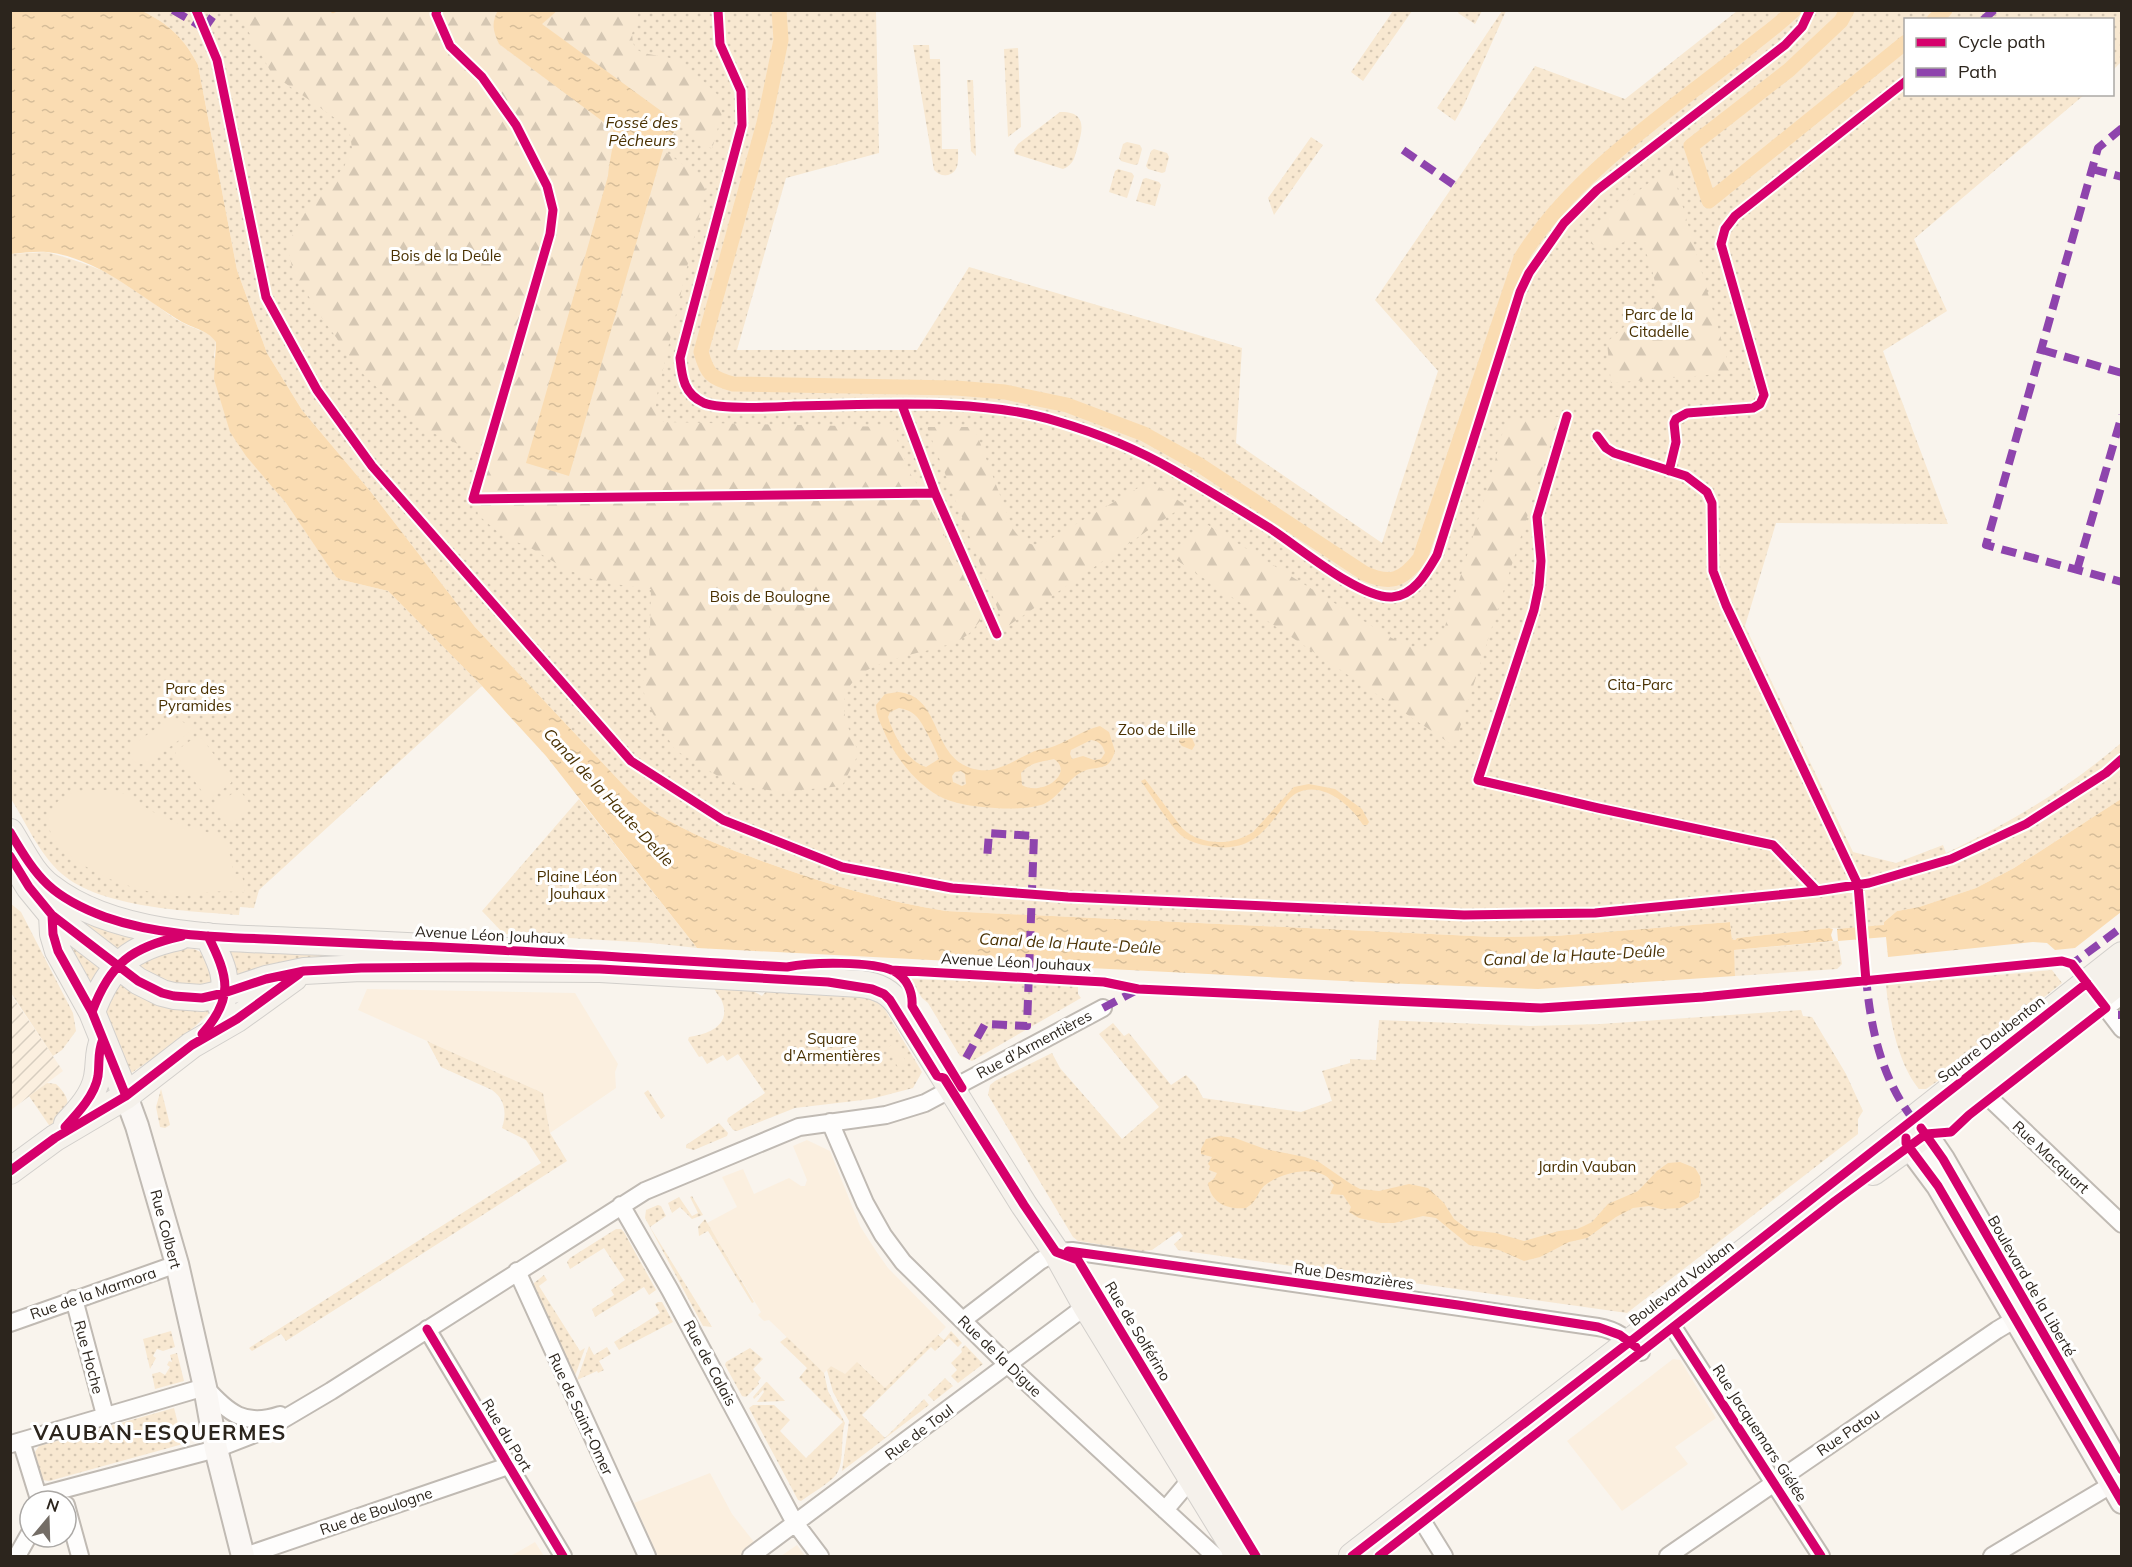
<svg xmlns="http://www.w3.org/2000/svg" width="2132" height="1567" viewBox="0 0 2132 1567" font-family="Mulish,sans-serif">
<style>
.built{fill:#fbefdf}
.industrial{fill:url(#industrial-furrows)}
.green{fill:url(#green-dots)}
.forest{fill:url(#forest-firs)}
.pitch{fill:#f8e8d1}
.water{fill:url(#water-ripples);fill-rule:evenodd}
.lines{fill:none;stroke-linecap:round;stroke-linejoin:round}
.stream{stroke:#fadcb2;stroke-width:4.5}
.canal{stroke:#fadcb2;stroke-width:15}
.street-casing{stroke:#c0bab3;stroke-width:20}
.secondary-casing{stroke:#c0bab3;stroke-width:26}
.primary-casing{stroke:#d2cfcb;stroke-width:28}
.street{stroke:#fefdfc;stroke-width:16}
.secondary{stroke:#faf7f4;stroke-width:22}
.primary{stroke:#f5f1eb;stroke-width:26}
.quiet{stroke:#8e44ad;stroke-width:8;stroke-dasharray:15 8;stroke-linecap:butt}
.cycleway-casing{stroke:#fff;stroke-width:13}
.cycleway{stroke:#d6006c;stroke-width:9}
.labels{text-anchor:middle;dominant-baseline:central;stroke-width:6;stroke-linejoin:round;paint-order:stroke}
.park-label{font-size:15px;fill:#493000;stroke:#fff}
.street-label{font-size:15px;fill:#2c251d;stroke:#fff}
.water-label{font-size:16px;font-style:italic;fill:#493000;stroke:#fff}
.district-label{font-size:21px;font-weight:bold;letter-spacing:1.5px;fill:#2c251d;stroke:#fff}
</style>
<defs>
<pattern id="industrial-furrows" width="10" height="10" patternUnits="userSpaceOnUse" patternTransform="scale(1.5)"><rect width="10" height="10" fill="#fbefdf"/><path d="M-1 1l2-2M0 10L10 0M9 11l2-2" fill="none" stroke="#d7cdbf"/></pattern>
<pattern id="green-dots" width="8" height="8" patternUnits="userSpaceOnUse" patternTransform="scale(1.5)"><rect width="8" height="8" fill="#f8e8d1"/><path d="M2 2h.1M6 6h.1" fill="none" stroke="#d5c7b3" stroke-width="1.8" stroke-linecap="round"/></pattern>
<pattern id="forest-firs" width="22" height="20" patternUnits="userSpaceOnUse" patternTransform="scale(1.5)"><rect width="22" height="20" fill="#f8e8d1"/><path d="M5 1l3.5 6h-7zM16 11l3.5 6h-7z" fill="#d5c7b3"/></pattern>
<pattern id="water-ripples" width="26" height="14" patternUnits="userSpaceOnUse" patternTransform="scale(1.5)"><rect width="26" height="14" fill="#fadcb2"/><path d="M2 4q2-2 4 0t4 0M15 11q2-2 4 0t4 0" fill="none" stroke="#d6bd99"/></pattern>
</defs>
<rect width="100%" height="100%" fill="#f9f4ed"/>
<!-- built -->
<path class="built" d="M367,989L575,993L618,1064L615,1072L616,1088L550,1133L543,1093L358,1010Z
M807,1140L830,1151L860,1226L876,1251L888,1268L946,1327L885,1389L863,1367L845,1375L831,1366L824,1373L769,1320L764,1321L758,1315L761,1312L707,1223L737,1207L722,1177L743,1169L754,1194L789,1178L801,1186H805L807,1180L793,1146Z
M1673,1359L1680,1360L1716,1418L1675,1447L1688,1464L1622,1511L1567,1441Z
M710,1473L732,1514L765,1556H658L634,1503Z
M535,1542L544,1556H510L518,1552Z
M797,1545L805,1556H781Z"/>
<!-- industrial -->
<path class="industrial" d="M10,993L63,1071L11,1110H10Z"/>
<!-- green -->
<path class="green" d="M557,10L876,11L879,153L786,178L737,350H917L969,267L1242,348L1236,443L1382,543L1438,371L1375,300L1535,66L1625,99L1737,11H2121V62L2113,70L2112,20H1906V94L2084,95L1914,239L1947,311L1883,351L1948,524L1776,523L1745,626L1853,852L1896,863L1943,845L1946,853C2011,822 2066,790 2121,743V799L2014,868L1976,888L1919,907L1897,911L1884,922L1885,931L1829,928L1737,938L1735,940L1732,939L1730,922L1555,936L1494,937L946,911C888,902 834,886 779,867C737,852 695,837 657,814C647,808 638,799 629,791L475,627L371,492L302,410L267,353L237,270L198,65C185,39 168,23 142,11H498L493,19L499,44L613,128L663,150L679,125Z
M1393,11H1412L1363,81L1351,72Z
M1459,11V10L1482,11L1475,24L1458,13Z
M1502,11H1506L1464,105L1455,121L1437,108Z
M913,45H929L930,59H940L942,149H958C958,159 960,172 948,175C942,176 938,174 934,170Z
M1018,48L1021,127L1008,137L1004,49Z
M967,80H973L976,156L971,151Z
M1060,112C1085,111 1084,127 1078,145C1075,156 1074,165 1063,169L1015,154L1014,150L1018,144Z
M1311,137L1323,145L1274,215L1268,198Z
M1127,142L1140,145L1142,149L1138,164L1135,165L1121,161L1119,158L1123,144Z
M1154,149L1167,153L1169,157L1165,172L1162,173L1148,169L1146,166L1151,151Z
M1118,169L1132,173L1134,176L1127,198L1109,192L1115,171Z
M1146,178L1159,182L1161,185L1155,206L1136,201L1143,179Z
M46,252C74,259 103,269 128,284C147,296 164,314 185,324C196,330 208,331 216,341L214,356L268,480L286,503L336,576L342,580L388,591L482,686L259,890L254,908L240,907L239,915C189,911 101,908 62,874C39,854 27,824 11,799V254Z
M579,799L697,948L651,943L504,934L482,911Z
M51,900L148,932L117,955Z
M10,903L21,912L73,1013L76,1031L62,1050L53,1056L11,993Z
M66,940L102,968L92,990Z
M1838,941L1842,964L1837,969L1735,976L1733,950Z
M229,947L345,955L237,978L228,951Z
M183,948L194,949L207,955L218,986L179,989L130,967L140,959Z
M2052,970L2062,983L1942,1078L1926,1089H1919C1898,1064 1889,1017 1886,985Z
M910,979L1078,985V994L1081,998L972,1061L960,1056L928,1003L922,998Z
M117,981C149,1005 170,1013 211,1009V1011C186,1038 154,1057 124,1078L104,1011Z
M713,986L746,987L762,996L771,986L877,996L922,1072L913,1088L871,1099L795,1108L737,1131L733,1130L727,1121L728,1118L765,1093L738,1054L727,1061L723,1055L707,1064L702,1056L699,1057L688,1040L689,1037C709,1034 733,1025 721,999C718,995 715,991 713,986Z
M1801,1010L1803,1016L1812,1017L1846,1074L1863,1111L1858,1119V1134L1627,1313L1178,1250L1174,1244L1183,1236L1179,1231L1152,1250L1142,1251L1078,1241L1073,1237L988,1095L990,1085L995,1081L1052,1053L1060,1068L1122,1139L1159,1107L1099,1034L1113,1023L1124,1036L1129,1033L1171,1085L1186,1075L1196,1085L1203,1098L1301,1112L1332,1101L1322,1071L1350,1063V1059L1376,1060L1379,1020L1530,1026L1601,1024Z
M427,1041L543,1093L550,1133L567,1161L286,1341L281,1334L252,1351L249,1348L541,1163L526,1140L502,1128C507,1113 505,1099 492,1090L441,1067Z
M47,1083L56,1084C76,1103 67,1112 51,1128L29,1096Z
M161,1089L170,1125L165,1128L160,1127L156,1107Z
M648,1090L665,1116L661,1119L644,1093Z
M719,1123L728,1133L727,1136L694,1150L686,1148V1145Z
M692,1196L703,1215L692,1219L680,1207L672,1213L668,1203L679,1197L692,1216L698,1213L690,1197Z
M658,1205L661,1206L666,1216L650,1227L712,1327L703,1326L645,1218L646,1210Z
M705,1219L754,1302L752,1303L708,1231L699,1236L698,1227Z
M616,1229H621L624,1232L656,1290L649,1295L644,1287L595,1317L592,1309L614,1295L611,1290L625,1280L604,1248L570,1269L567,1262L570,1258Z
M544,1275L547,1280L539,1286L580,1351L585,1348L575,1376L534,1287V1283Z
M658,1302H662L673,1322L619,1350L614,1342L660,1313L655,1304Z
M171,1331L175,1347L163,1351L157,1349L153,1356L156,1358L150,1369L143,1339Z
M951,1331L962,1343L958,1347L949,1338L935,1351L931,1347L862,1415L885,1438L924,1399L929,1405L842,1471L849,1421L833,1392L827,1370L831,1366L845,1374L857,1362L885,1388L938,1335L944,1340Z
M787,1337L824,1373L828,1391L845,1423C840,1437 845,1463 836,1475C829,1483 811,1494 801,1501L798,1500L749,1408L753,1405H774L790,1420L780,1431L806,1458L843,1422L799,1378L807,1368L780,1342Z
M965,1345L983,1364L958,1383L951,1376L957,1370L951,1363L962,1352L961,1349Z
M589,1346L594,1355L607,1347L611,1354L599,1361L604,1370L598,1373L597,1371L577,1380Z
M750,1348L763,1359L753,1369L761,1378L758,1382L759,1384L746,1397L742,1396L725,1365L726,1362Z
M177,1353L184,1381L155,1389L152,1374L160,1372L165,1375L170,1367L167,1365L169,1361L172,1362L170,1355Z
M945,1378L953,1386L934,1401L928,1395Z
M766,1382H767L785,1401L757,1402L764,1392L763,1390L754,1399L753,1397Z
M174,1408L183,1444L49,1481L42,1480L35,1452L39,1446Z"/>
<!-- forest -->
<path class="forest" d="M237,11H498C491,23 493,31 499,44L613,128C615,144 608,160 608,176L527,463L569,475L663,150L707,182L657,395L656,406L663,422L892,427L911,475L929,502L980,612V621C975,627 970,634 963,638C932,657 848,654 844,704C843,719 853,739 859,753L842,786L780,792L731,784L675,750L652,712L641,686L649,668L651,589L599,582L566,569L529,547L504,537L478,515L476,502L490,458L417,426L362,373L322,318L293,271L287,245L305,213L344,167L352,148L349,128L272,74Z
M557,11H639L632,34L633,43L636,49L643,53L670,58L689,68L719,96L722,113L712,149L541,24Z
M1671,166L1731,373L1611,383L1607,342L1625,326L1646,318L1659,300L1651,265L1642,243L1629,241L1599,248L1583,239L1637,192Z
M1559,417L1454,746L1169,555L1208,525L1388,636L1407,646L1430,648L1442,636L1486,494L1506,420Z
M927,427H974L1013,529C1021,540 1025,545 1040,545L1150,481L1185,505L1005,628Z"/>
<!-- pitch -->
<path class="pitch" d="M171,718L183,722L194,729L147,764C134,765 128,758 131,746Z
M197,736L201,737L232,779L231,783L211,798L206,797L176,755V751Z
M239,789L252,807L227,826L213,807Z
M94,790H110L125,794L151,811L184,826L217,835L228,847L234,874H242L245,892C233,892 221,891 209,892C198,893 187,897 177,896C157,895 134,888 115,881C92,873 29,838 54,806C65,792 77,791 94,790Z
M895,1043L907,1063L899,1069L887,1048Z"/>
<!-- water -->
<path class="water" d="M498,10L557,11L542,24L679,124L663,150L569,476L526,463L608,176C609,160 615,144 613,129L499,44C493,31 491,23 498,10Z
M10,11H142C168,23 185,39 198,65L237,270L267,353L302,410L371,492L475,627L629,791C638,799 647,808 657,814C695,837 737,852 779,867C834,886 888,902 946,911L1494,937L1555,936L1730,922L1732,939L1735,940L1737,938L1829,928L1833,929L1831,935L1833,941L1734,950L1735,976L1538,989L1383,983L697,948L546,756L482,686L388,591L342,580L336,577L286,503L246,456L230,432L214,379L216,342C207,329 190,328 177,319C137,294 97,258 47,252C36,251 22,253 11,254Z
M898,692C943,696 930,758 974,769C997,775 1015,759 1035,751C1040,749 1044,749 1049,748C1066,743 1082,730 1100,726L1109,732L1115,751C1108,775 1096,763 1080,773C1066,781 1057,800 1041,805C1025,809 1010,809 995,808C979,807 960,805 945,799C920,788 897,760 886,736C882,726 876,716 876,705L885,694ZM899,708C905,709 911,711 916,716C922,721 937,752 939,759L926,767C907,761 894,736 888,717L890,712ZM1091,740C1099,741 1103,745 1105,753L1101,759L1094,760L1083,756L1072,759L1070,754L1071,750ZM1054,759C1075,773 1042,797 1022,785L1021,773C1031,762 1040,762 1054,759ZM961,771L965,774L966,784L962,786L953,782L952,776L955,772Z
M1185,733L1192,738L1195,745L1192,750L1182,746L1179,742L1181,734Z
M1145,779L1182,828C1200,846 1233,846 1253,832L1294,787L1309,784L1335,789L1362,809L1369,822L1367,825H1363C1351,805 1321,779 1295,794C1289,798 1284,805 1280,811C1262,835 1249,850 1216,847C1205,846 1191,843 1182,836C1173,830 1149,792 1141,781Z
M2121,799V912L2075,948L2055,950L2047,943L2033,942L1888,957L1886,937L1838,941L1837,929L1884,925V922L1897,911L1919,907L1976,888L2014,868Z
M1220,1136L1235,1138L1265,1149L1305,1157L1319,1162L1351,1184L1360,1189L1379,1191L1409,1184L1428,1188L1444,1203L1454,1219L1469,1230L1496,1233L1524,1241L1559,1231L1577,1229L1584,1226L1592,1222L1608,1204L1638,1191L1657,1171L1668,1163L1680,1162L1695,1168L1700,1176L1701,1183L1699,1197L1680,1208L1661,1209L1649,1206L1633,1208L1616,1217L1587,1238L1569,1242L1540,1257L1524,1261L1499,1250L1469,1245L1436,1218L1423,1216L1394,1223H1381L1359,1218L1349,1212L1351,1207L1343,1195L1330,1194L1334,1185C1331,1182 1329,1177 1324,1175C1307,1166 1278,1174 1264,1186C1256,1194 1258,1201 1246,1208C1227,1210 1211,1203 1208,1183L1214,1179L1217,1173L1209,1170L1210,1166L1208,1164L1212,1157L1201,1154V1149L1206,1139Z"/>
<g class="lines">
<!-- stream -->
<path class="stream" d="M333,11L335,10"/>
<!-- canal -->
<path class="canal" d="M779,10L781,40L764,123L701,352C707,374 711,378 733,384L956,388L1005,392L1067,405L1144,434L1198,464L1364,573C1390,585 1402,581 1420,558L1521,258C1571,176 1666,113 1741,54C1758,39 1778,26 1794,10
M1847,10L1841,21L1789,70L1691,146L1709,201L1906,42
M1934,20L1945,10"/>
<defs>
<path id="street" d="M2122,995L2106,1008L2122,1029
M1981,1090L2122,1224
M830,1122L865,1203L883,1235L903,1262L1008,1365L1215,1556
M621,1205L670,1290L795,1523L820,1556
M517,1271L647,1556
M74,1299L105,1415
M963,1320L1040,1261L1056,1252L1072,1251L1598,1327C1616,1330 1628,1339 1641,1352
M10,1323L177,1264
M1673,1327L1821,1556
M427,1329L563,1556
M21,1441L38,1496L216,1449L265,1430L331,1391L645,1191L799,1127L886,1115L925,1103L1103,1008
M11,1444L205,1387C228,1413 245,1427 280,1415
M66,1505L80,1556
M1165,1510L1191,1479
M1423,1522L1444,1556
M17,1556L30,1533
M245,1556L508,1466
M751,1556L1086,1306
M1668,1556L1997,1330L2024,1314
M1992,1556L2111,1485"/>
<path id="secondary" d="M126,1096L137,1126L177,1264L205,1387L216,1449L243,1556
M2122,1470L1943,1159L1926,1134L1913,1119L1907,1130L1906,1143L1938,1186L2122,1502"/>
<path id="primary" d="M10,832C22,851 32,874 50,887C120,942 241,938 326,942C387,945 448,948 508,951
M10,856L29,887L52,915L138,981L162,993L174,996L202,998L224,993L266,979L304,971L361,968L600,969L861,984C879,986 890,992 900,1006L1024,1205L1056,1252L1086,1306L1239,1556
M52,915L53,934L58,951L92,1012L126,1096
M208,936C221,962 230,978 221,1007
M92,1012C109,965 131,947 179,937
M67,1124C79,1111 94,1095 97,1077C100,1062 97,1054 103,1040
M10,1171L55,1138L126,1096L192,1045L237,1019L294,978
M1873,1172L1926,1134L2122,979
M1352,1556L1631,1341L2122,955"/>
</defs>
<!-- street casing -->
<use href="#street" class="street-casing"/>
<!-- secondary casing -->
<use href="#secondary" class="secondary-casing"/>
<!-- primary casing -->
<use href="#primary" class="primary-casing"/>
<!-- street -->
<use href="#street" class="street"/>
<!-- secondary -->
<use href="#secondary" class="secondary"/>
<!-- primary -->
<use href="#primary" class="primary"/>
<!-- quiet -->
<path class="quiet" d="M173,10L202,27
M1983,20L1994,10
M204,29L217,10
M2122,128L2098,148L1986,545L2122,582
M1403,150L1454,185
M2092,169L2122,177
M2042,350L2122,373
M2077,570L2122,415
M2067,963L2072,964L2122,927
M1866,976C1870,1026 1881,1078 1913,1119
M1103,1008L1137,990
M2122,1011V1019
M966,1058L985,1024L1027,1026L1034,836L989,833L987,859"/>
<defs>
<path id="cycleway" d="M196,10L217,60L266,297L317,390L372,466L631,761L723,820L842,867L952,888L1068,897L1464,915L1595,913L1817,891L1869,883L1951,859L2026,824L2106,773L2122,759
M437,10L436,14L450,46L482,77L516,125L547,186L553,210L550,234L473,499L935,493L902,405
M718,10L720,44L741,91L742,125L680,358C682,378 684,394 704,403C721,410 774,407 794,406C877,405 978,397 1056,421C1097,433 1137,449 1173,470C1206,489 1239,509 1271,529C1299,547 1360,599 1392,597C1414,596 1427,572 1437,555L1520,292L1529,273L1564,223L1597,190L1785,45L1802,27L1810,10
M1567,416L1537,517L1541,561L1539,586L1534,610L1478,780L1598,808L1773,845L1817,891
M1597,436L1606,448L1614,453L1686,476L1707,492L1712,503L1713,571L1726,605L1858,885L1866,981
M1669,471L1676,442L1674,423L1676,419L1687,413L1753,408L1760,404L1764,395L1721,244L1725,229L1735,216L1906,81
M935,493L997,634
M10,832C38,880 52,897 105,917C156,935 213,937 266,939C309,941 351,943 393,945C525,950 656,960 787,967C811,962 872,961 894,971C907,978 913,992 912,1006L962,1088
M10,856L29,887L52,915L138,981L162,993L174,996L202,998L224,993L266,979L304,971L361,968L470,967L600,969L828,982L872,989L884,994L890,1000L937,1076L944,1078L1024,1205L1056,1252L1078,1260L1256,1556
M52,915L53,934L58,951L92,1012L126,1096
M891,970L1104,982L1138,989L1541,1008L1703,997L2062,961L2072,964
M92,1012C110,963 132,947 182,936
M202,1034C235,998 228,976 208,936
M65,1127C78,1113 95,1095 98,1076C100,1061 97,1054 103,1039
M1921,1128L1943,1159L2122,1470
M1926,1134L1951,1132L1969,1115L2106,1008L2072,964
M1906,1138V1143L1938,1186L2122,1502
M10,1171L55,1138L126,1096L192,1045L237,1019L299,974
M1068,1251L1458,1305L1598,1327L1620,1335L1636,1347
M1673,1327L1821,1556
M427,1329L563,1556
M1352,1556L1631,1341L2087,983
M1379,1556L1835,1201L1926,1134"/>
</defs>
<!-- cycleway casing -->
<use href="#cycleway" class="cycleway-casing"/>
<!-- cycleway -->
<use href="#cycleway" class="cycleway"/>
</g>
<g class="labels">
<!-- park labels -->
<g class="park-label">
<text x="446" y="255">Bois de la Deûle</text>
<text x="1659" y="314">Parc de la<tspan x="1659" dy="17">Citadelle</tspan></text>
<text x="770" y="596">Bois de Boulogne</text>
<text x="1640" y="684">Cita-Parc</text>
<text x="195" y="688">Parc des<tspan x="195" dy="17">Pyramides</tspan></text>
<text x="1157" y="729">Zoo de Lille</text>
<text x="577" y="876">Plaine Léon<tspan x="577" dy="17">Jouhaux</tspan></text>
<text x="832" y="1038">Square<tspan x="832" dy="17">d'Armentières</tspan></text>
<text x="1587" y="1166">Jardin Vauban</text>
</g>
<!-- street labels -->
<g class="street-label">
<text transform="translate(490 935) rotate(3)">Avenue Léon Jouhaux</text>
<text transform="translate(1016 962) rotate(3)">Avenue Léon Jouhaux</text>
<text transform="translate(1991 1039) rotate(-38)">Square Daubenton</text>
<text transform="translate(1034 1044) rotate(-28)">Rue d'Armentières</text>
<text transform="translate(2051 1157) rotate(43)">Rue Macquart</text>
<text transform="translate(166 1229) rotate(75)">Rue Colbert</text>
<text transform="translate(1354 1276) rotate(8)">Rue Desmazières</text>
<text transform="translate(1681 1283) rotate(-38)">Boulevard Vauban</text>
<text transform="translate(2032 1286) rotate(60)">Boulevard de la Liberté</text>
<text transform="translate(93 1293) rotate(-19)">Rue de la Marmora</text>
<text transform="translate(1138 1331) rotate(59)">Rue de Solférino</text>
<text transform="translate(1000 1356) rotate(44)">Rue de la Digue</text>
<text transform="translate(89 1357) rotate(75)">Rue Hoche</text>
<text transform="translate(710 1363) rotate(62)">Rue de Calais</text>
<text transform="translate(581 1414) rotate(65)">Rue de Saint-Omer</text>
<text transform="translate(919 1432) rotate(-37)">Rue de Toul</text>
<text transform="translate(1848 1432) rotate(-34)">Rue Patou</text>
<text transform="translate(1760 1433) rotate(57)">Rue Jacquemars Giélée</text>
<text transform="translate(507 1435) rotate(59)">Rue du Port</text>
<text transform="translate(376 1511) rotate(-19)">Rue de Boulogne</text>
</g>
<!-- water labels -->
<g class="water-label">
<text x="642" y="122">Fossé des<tspan x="642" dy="18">Pêcheurs</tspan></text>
<text transform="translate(609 797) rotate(47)">Canal de la Haute-Deûle</text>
<text transform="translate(1070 943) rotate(3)">Canal de la Haute-Deûle</text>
<text transform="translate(1574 955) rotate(-3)">Canal de la Haute-Deûle</text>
</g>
<!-- district labels -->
<g class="district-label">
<text x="160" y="1432">VAUBAN-ESQUERMES</text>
</g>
</g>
<!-- border -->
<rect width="2132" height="1567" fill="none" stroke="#2c251d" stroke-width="24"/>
<!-- legend -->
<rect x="1904" y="18" width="210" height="78" fill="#ffffff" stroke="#aba8a5" stroke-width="1.5"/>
<rect x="1916" y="38" width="30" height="9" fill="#d6006c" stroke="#aba8a5" stroke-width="1.5"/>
<text x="1958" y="48" font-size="18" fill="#2c251d">Cycle path</text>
<rect x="1916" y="68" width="30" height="9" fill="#8e44ad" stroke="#aba8a5" stroke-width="1.5"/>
<text x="1958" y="78" font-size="18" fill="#2c251d">Path</text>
<!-- north arrow -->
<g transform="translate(48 1519) rotate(19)"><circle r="28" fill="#ffffff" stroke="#aba8a5" stroke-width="1.5"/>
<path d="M0-4.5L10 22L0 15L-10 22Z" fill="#746d66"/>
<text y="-9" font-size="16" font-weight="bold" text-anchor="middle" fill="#2c251d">N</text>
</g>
</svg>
